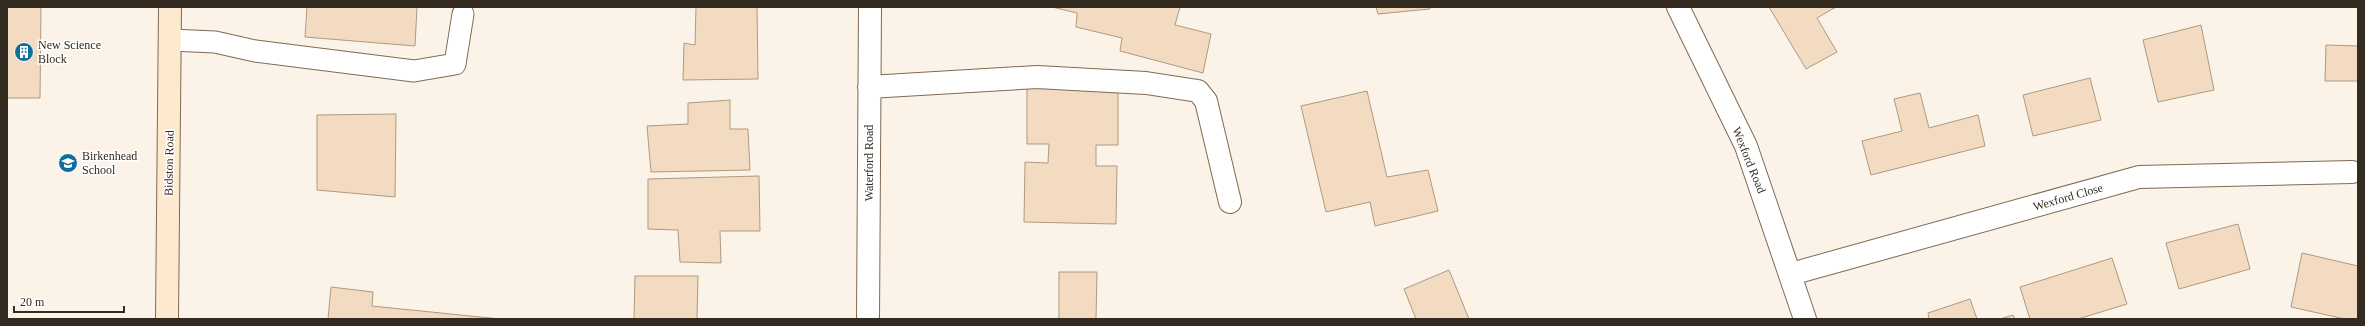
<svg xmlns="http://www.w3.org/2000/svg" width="2365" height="326" viewBox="0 0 2365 326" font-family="Georgia,serif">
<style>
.building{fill:#f3dbc1;stroke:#af9980}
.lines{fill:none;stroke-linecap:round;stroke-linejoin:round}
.service-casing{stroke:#7f6a53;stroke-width:23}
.minor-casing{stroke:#7f6a53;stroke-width:24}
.secondary-casing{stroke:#7f6a53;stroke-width:24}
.service{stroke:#fff;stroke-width:21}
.minor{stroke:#fff;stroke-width:22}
.secondary{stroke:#fde9d0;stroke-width:22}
.labels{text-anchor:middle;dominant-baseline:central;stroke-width:3;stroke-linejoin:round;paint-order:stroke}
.poi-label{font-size:12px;fill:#332a20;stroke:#fff;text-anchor:start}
.street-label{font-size:12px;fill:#332a20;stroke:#fff}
</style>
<rect width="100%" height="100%" fill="#fcf3e8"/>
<!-- building -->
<path class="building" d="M7,7H41L40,98H7Z
M307,7H417L415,46L305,37Z
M696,7H757L758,79L683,80L684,43L695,45Z
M1052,7H1180L1175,25L1211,34L1203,73L1120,51L1122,38L1076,27L1077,13Z
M1376,7H1430V9L1378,14Z
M1769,7H1836L1817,18L1837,52L1806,69Z
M2201,25L2214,90L2158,102L2143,40Z
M2326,45L2358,46V81H2325Z
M2090,78L2101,120L2033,136L2023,95Z
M1027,86L1118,87V145H1096V166H1117L1116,224L1024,222L1025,162L1048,163L1049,144H1027Z
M1367,91L1387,177L1428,170L1438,211L1375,226L1370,202L1326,212L1301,106Z
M1920,93L1929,128L1978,115L1985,146L1871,175L1862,141L1902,131L1894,99Z
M730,100V129H748L750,170L651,172L647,126L688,124V103Z
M396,114L395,197L317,190V115Z
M759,176L760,231H720L721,263L680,262L678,230L648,229V179Z
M2238,224L2250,269L2179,289L2166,243Z
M2302,253L2358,266V319H2345L2291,307Z
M2112,258L2127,304L2078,319H2030L2020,287Z
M1449,270L1469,319H1416L1404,289Z
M1059,272H1097L1096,319H1059Z
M635,276H698L697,319H634Z
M331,287L373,292L372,306L500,319H328Z
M1970,299L1977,319H1929L1928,313Z
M2013,315L2015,319H2000Z"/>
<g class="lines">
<defs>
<path id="service" d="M170,40L215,42L255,51L414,71L455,64L463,14"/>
<path id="minor" d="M1678,7L1746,146L1805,319
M869,87L1037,77L1146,83L1198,91L1206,101L1230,202
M1791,274L2139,177L2352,172
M868,319L870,7"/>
<path id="secondary" d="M167,319L170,7"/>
</defs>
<!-- service casing -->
<use href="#service" class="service-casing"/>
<!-- minor casing -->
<use href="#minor" class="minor-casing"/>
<!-- secondary casing -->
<use href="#secondary" class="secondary-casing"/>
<!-- service -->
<use href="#service" class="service"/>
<!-- minor -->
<use href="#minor" class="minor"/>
<!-- secondary -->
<use href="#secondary" class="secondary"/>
</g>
<!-- icons -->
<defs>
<symbol id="building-disc" viewBox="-11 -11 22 22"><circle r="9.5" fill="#0e6f9d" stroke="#fff"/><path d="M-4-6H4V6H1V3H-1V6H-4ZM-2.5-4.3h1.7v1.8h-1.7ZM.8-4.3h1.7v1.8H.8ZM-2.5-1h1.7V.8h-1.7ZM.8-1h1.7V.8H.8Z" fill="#fff"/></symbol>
<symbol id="school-disc" viewBox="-11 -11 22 22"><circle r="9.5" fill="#0e6f9d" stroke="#fff"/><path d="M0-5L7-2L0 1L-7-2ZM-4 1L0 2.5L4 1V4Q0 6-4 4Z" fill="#fff"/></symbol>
</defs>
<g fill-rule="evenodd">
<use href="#building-disc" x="13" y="41" width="22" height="22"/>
<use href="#school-disc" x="57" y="152" width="22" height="22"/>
</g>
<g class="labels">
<!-- poi labels -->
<g class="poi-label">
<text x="38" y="45">New Science<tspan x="38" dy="14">Block</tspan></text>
<text x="82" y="156">Birkenhead<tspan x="82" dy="14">School</tspan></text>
</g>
<!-- street labels -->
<g class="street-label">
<text transform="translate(1749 160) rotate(68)">Wexford Road</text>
<text transform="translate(169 163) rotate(-89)">Bidston Road</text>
<text transform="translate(869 163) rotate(-90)">Waterford Road</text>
<text transform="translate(2068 197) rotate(-16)">Wexford Close</text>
</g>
</g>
<!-- border -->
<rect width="2365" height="326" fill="none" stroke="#332a20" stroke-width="16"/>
<!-- scale -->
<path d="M14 306v6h110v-6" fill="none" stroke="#332a20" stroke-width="2"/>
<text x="20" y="306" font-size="12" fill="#332a20" stroke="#ffffff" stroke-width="3" paint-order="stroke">20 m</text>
</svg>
